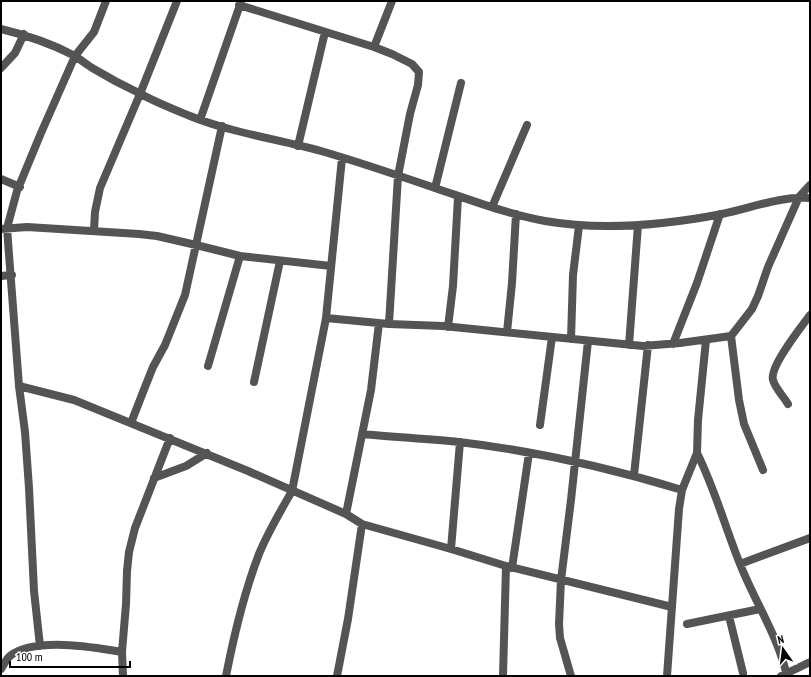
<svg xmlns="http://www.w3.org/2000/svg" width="811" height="677" viewBox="0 0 811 677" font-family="'PT Sans Narrow',sans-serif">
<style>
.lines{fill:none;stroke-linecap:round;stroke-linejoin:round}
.street{stroke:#545454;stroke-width:8}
</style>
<rect width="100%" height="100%" fill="#fff"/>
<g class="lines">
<!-- street -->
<path class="street" d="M239,5L374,47L392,54L412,64L419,72L418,85L410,114L398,176L389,324
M1,29C26,35 50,43 73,55C80,59 87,65 94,69C109,78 124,86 139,93C155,102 173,109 190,116C232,133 278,139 321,151C359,162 397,175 435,188C471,200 507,214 545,221C603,231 665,225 722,214C751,208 780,196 810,198
M374,47L392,1
M1,68L15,53L24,34
M200,120L241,2
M298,146L325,32
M1,179L20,187
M435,188L461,83
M492,207L527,125
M1,229L27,227L139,234L157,236L196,245L240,256L331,266
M94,230L95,212L100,188L140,94L177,1
M1,276L12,275
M326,318L389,324L443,326L643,346L680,343L731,336L752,309L758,296L768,267L799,197L810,185
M448,327L453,286L458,197
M507,332L512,283L516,214
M731,336L739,400L744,424L763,470
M571,339L573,275L579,226
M673,344L697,283L720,214
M629,345L638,225
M208,366L240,256
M254,382L280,261
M19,386L74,400L248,471L346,514L362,524L451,549L506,566L672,607
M788,404C784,397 775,388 773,380C769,367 802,326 810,315
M131,423L145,387L153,367L165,345L185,295L222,126
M540,425L552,337
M362,434C395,437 427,439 459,442C535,451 610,468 682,490
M697,453C715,489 725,527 740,564C755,602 778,636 787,676
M634,475L648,345
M154,478L186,466L207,453
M346,514L371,390L379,323
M451,549L460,442
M740,564L810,538
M512,568L529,453
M729,616L743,673
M687,624L760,609
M40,646L34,591L29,488L25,432L19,386L7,228L17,191L41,133L75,56L94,32L106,1
M1,669C4,665 6,659 10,656C34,637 93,647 122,652
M123,676L122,652L126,604L127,571L129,552L135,528L170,438
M226,676C234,635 244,593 259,554C268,532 280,512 292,491L326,318L342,158
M337,676L348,619L362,524
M503,676L506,566
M571,676L560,638L559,624L561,580L571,500L588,341
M667,676L679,509L682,490L697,453L698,420L706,340
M781,676L810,662"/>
</g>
<!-- border -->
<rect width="811" height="677" fill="none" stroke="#000000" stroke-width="4"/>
<!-- north arrow -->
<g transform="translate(783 649) rotate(346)" stroke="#ffffff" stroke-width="3" paint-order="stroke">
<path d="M0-3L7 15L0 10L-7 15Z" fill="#000000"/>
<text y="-6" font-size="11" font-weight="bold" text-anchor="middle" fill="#000000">N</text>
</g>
<!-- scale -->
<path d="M10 661v6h120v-6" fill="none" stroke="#000000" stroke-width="2"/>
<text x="16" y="661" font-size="12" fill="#000000" stroke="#ffffff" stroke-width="3" paint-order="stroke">100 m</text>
</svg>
